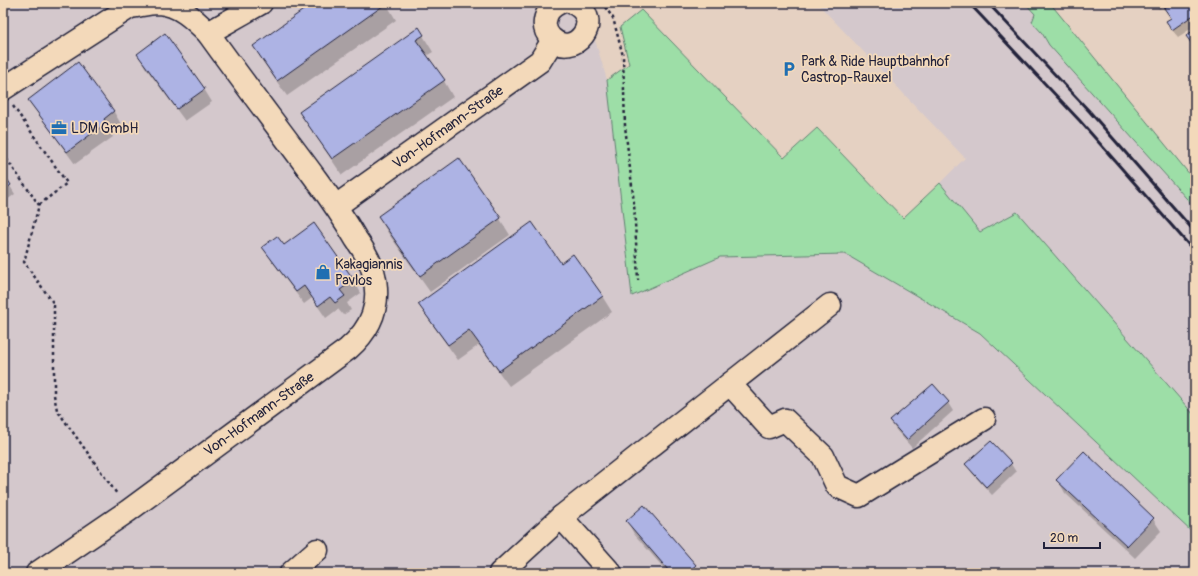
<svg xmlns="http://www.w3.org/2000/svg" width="1198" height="576" viewBox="0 0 1198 576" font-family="Pangolin,sans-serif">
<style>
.built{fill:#d4c8cc}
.green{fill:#9ddea7;stroke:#608071}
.shadow{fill:#0003}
.building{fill:#adb3e4;stroke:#22223b}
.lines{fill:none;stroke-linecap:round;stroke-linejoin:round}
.minor-casing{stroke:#22223b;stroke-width:25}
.path{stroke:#22223b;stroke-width:2.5;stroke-dasharray:3 3;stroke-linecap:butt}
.minor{stroke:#f3d9ba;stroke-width:22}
.rail{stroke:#22223b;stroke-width:3}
.labels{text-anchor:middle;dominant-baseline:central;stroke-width:3.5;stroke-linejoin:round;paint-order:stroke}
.poi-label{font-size:14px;fill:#22223b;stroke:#f3d9ba;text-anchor:start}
.street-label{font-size:14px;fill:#22223b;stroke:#f3d9ba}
</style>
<rect width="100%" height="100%" fill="#e5d1c2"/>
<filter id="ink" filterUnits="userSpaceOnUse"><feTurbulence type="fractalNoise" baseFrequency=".025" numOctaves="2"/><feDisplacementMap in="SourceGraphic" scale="8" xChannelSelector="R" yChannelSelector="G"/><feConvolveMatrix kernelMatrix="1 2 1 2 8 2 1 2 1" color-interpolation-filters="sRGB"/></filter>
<g filter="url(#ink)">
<!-- built -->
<path class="built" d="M3,3H584L607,80L632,296L720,257L845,254L980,333L1195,535V573H3Z
M817,3H1025L1035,14L1032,22L1042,33L1049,45L1195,208V416L1017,212L980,232L940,183L965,158Z"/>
<!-- green -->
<path class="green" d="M1018,3H1050L1195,181V208L1049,45L1042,33L1032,22L1035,14L1025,3Z
M641,10L784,158L817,128L903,218L940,183L980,232L1017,212L1195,416V535L980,333L845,254L720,257L632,296L607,80L629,64L620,27Z"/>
<!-- shadow -->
<path class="shadow" d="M315,3H386L396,20L287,96L263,62L254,46Z
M1155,3H1195V26L1178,37L1172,30L1171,18L1163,6L1159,9Z
M419,29L433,52L426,56L444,81L453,97L342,175L310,128L300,112Z
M138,54L204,89L212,102L185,121L145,67Z
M78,64L114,112L121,124L110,132L113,137L75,164L37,112L30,100Z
M458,160L500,219L510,235L430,292L388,233L379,217Z
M3,175L15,194L3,203Z
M314,225L354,281L361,293L347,303L351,310L343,315L338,309L326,318L312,298L304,304L271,260L264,247H283Z
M561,264L602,296L612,312L509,386L479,345L458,360L429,320L420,304Z
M932,385L948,403L953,411L912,448L896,430L891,422Z
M967,464H1011L1016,472L992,495L972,473Z
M1058,480L1153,519L1161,531L1135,558L1065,493Z
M644,506L695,566L699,573H668L634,534L627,521Z
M3,567L6,572L5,573H3Z"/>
<!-- building -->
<path class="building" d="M313,3H387L277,81L253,46Z
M1161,3H1172L1164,8Z
M1172,3H1195V14L1172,30L1166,21L1171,18L1164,8Z
M419,27L424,35L416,40L445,80L332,159L299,112Z
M1195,29V48L1186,36Z
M165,33L205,89L177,109L137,54Z
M78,62L114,111L104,119L106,123L67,152L28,100Z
M459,158L501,218L420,276L378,216Z
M3,173L11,185L3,191Z
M532,222L561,263L573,254L603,296L499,371L469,330L448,345L418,304Z
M314,223L354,280L340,290L345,296L335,303L330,297L318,306L304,286L296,292L262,247L277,236L284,245Z
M933,384L949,402L907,440L890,421Z
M991,441L1012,463L986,487L965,464Z
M1084,451L1154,518L1127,546L1056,480Z
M644,505L696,565L687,573H668L669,571L626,521Z"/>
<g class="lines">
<defs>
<g id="minor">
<path d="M559,3C552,6 546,13 545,21C544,28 547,34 551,38C573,61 607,19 573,3"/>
<path d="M208,33L261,3"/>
<path d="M3,89L130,7C139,6 148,3 158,3C179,4 194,19 208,33C243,82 280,130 316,179C330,198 344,218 356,239C363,249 370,260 373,271C382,304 372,328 348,349L128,511L37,573"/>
<path id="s1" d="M336,206L540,61L553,40"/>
<path d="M730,384L769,427L785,420L823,456L837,486L859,496L984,419"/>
<path d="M561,517L830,305"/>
<path d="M291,573L317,550"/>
<path d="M500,573L561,517L611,573"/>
</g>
</defs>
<!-- minor casing -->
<use href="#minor" class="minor-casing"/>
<!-- path -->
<path class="path" d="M605,7L613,18L623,56L625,126L634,203L638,280
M13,106L67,183L39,205
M3,154L39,205L24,262L54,304V395L57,410L117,494"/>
<!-- minor -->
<use href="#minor" class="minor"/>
<!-- rail -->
<path class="rail" d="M969,3L1080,121L1195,252
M988,3L1090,112L1195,232"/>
</g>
</g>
<!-- icons -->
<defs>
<symbol id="parking-bare" viewBox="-9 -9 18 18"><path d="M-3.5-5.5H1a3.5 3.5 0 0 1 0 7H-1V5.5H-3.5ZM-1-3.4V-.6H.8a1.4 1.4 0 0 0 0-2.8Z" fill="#1f6fb2" stroke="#f3d9ba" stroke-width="2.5" paint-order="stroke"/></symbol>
<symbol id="office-bare" viewBox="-9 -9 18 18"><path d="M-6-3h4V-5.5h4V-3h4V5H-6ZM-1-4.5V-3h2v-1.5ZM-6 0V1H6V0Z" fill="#1f6fb2" stroke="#f3d9ba" stroke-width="2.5" paint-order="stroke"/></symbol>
<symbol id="shop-bare" viewBox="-9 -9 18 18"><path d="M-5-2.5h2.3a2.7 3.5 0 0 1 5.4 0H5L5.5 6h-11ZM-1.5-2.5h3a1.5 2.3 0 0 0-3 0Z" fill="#1f6fb2" stroke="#f3d9ba" stroke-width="2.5" paint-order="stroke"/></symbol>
</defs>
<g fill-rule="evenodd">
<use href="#parking-bare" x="778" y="58" width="22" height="22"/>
<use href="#office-bare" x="48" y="117" width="22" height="22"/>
<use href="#shop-bare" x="312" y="261" width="22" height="22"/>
</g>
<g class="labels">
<!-- poi labels -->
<g class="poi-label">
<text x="801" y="61">Park &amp; Ride Hauptbahnhof<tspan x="801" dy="16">Castrop-Rauxel</tspan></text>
<text x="71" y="128">LDM GmbH</text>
<text x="335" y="264">Kakagiannis<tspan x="335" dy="16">Pavlos</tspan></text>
</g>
<!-- street labels -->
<g class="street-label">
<text stroke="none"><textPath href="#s1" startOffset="137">Von-Hofmann-Straße</textPath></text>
<text transform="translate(259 414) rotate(-36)">Von-Hofmann-Straße</text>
</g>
</g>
<!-- margin -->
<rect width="1198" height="576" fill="none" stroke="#f3d9ba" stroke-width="16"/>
<rect x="8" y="8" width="1182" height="560" fill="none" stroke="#22223b" stroke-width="1.5" filter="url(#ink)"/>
<!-- scale -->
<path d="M1044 542v6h56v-6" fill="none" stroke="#22223b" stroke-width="2"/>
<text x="1050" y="542" font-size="12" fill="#22223b" stroke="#f3d9ba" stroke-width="3" paint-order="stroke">20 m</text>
</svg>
